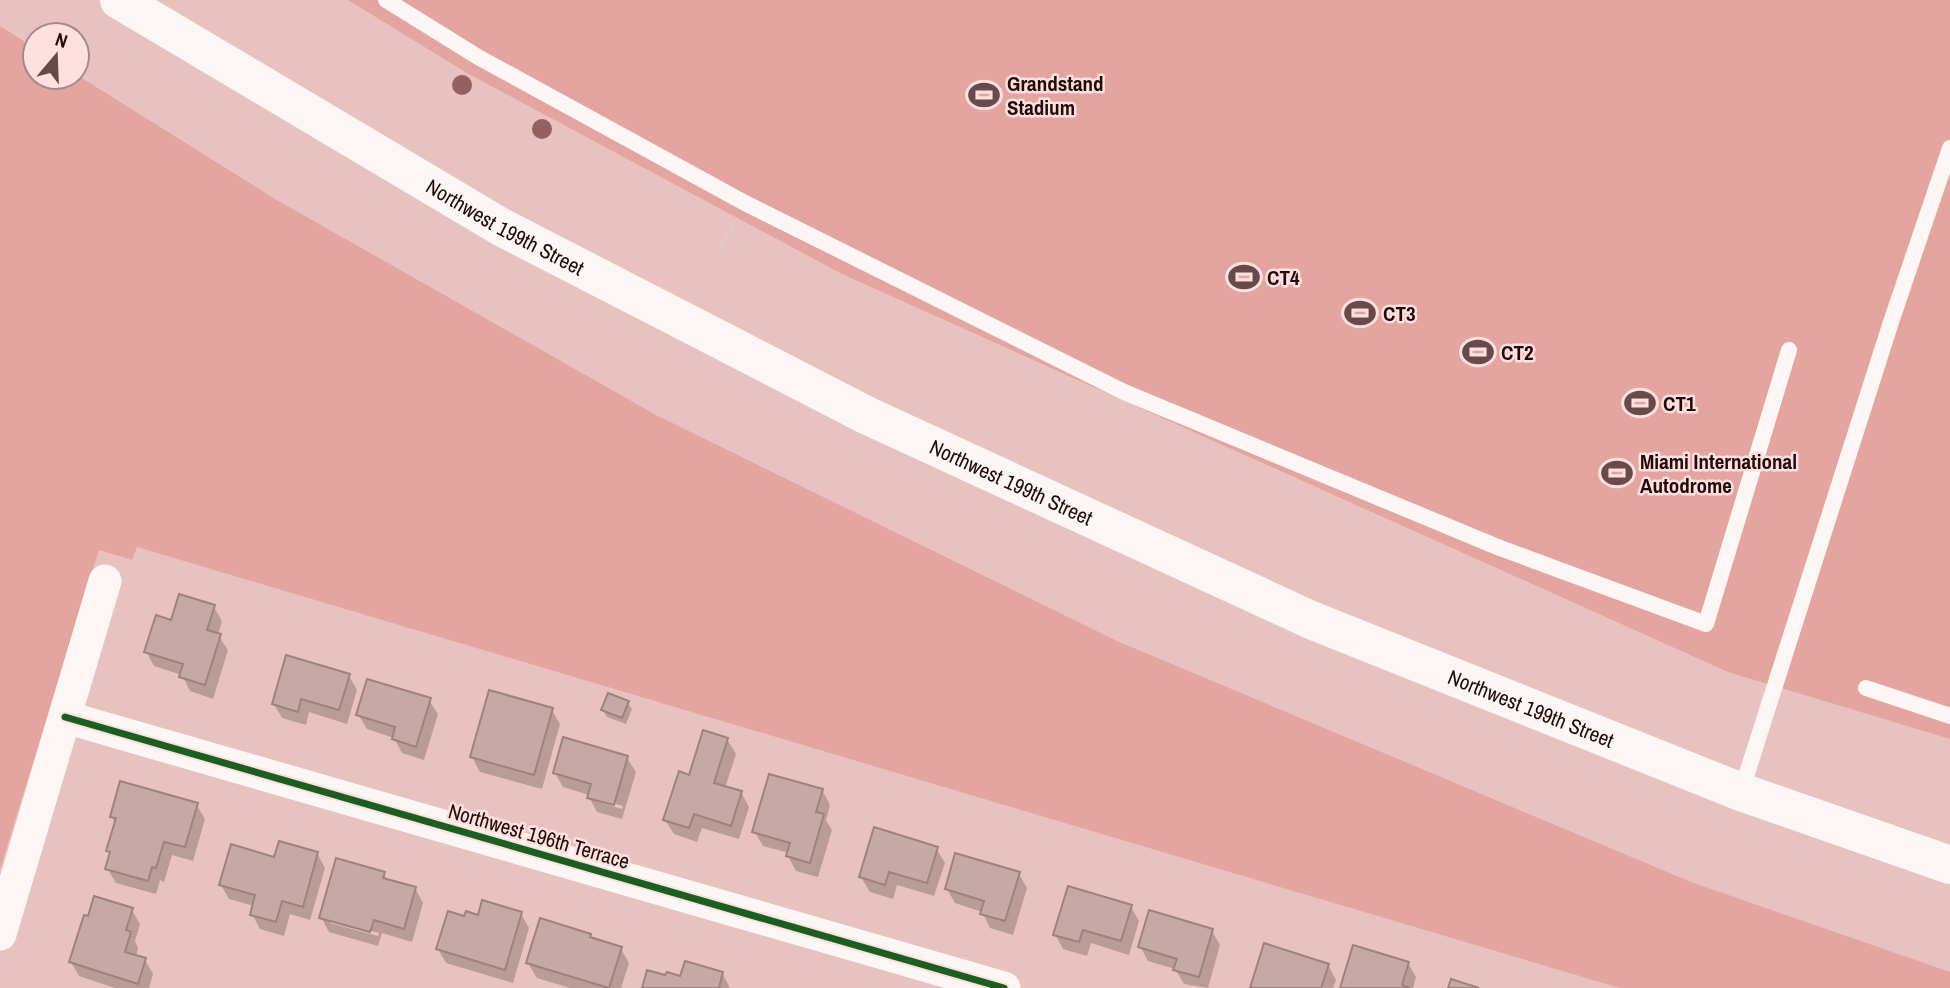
<svg xmlns="http://www.w3.org/2000/svg" width="1950" height="988" viewBox="0 0 1950 988" font-family="'Archivo Narrow',sans-serif">
<style>
.green{fill:#e4a4a0}
.shadow{fill:#0003;fill-rule:evenodd}
.building{fill:#c6a9a7;stroke:#9e8280;stroke-width:2}
.lines{fill:none;stroke-linecap:round;stroke-linejoin:round}
.path{stroke:#d9cccb;stroke-width:4.5;stroke-dasharray:7 3.5;stroke-linecap:butt}
.service{stroke:#fcf6f5;stroke-width:16}
.minor{stroke:#fcf6f5;stroke-width:33}
.primary{stroke:#fcf6f5;stroke-width:38}
.cycleway-casing{stroke:#fee0de;stroke-width:11}
.cycleway{stroke:#1b5e20;stroke-width:7}
.tree{fill:#926160}
.labels{text-anchor:middle;dominant-baseline:central;stroke-width:5;stroke-linejoin:round;paint-order:stroke}
.poi-label{font-size:21px;font-weight:bold;fill:#220a09;stroke:#fee0de;text-anchor:start}
.street-label{font-size:21px;fill:#220a09;stroke:#fee0de}
</style>
<rect width="100%" height="100%" fill="#e8c2bf"/>
<!-- green -->
<path class="green" d="M348,0H1950V739L1728,672L842,274L467,73Z
M0,26L35,48V77H77V75L275,199L656,415L1117,641L1691,882L1950,972V988H1620L137,547L132,560L99,550L0,869Z"/>
<!-- shadow -->
<path class="shadow" d="M214,607L222,621L218,635L228,650L213,699L190,691L182,675L154,666L146,651Z
M349,676L357,690L347,724L309,712L306,725L282,718L274,704Z
M429,700L438,714L424,760L402,753L394,738L367,729L358,714Z
M628,703L632,709L626,724L607,717L603,710Z
M552,710L560,724L542,789L480,772L472,757Z
M727,739L736,754L725,788L741,792L749,807L739,839L702,828L697,842L674,834L665,820L690,777Z
M627,758L636,772L622,819L597,812L589,797V795L563,787L555,773ZM598,799L623,806L622,809L598,802Z
M822,790L830,805L826,820L832,830L818,877L796,871L788,856L789,853L763,846L754,831Z
M196,804L205,819L193,861L172,855L164,882L160,880L156,894L116,883L107,868L111,855L108,850L116,824L111,817Z
M936,848L945,863L934,896L897,885L893,899L870,892L861,877Z
M317,853L325,868L310,920L290,914L284,936L260,929L252,914L254,906L229,899L221,885L275,859Z
M383,873L388,881L415,888L423,903L412,942L382,933L378,946L329,932L321,917ZM330,919L379,933L378,936L330,923Z
M1019,874L1027,888L1013,935L990,928L982,912L955,903L947,889Z
M1131,907L1139,921L1129,955L1091,943L1087,956L1063,949L1055,934Z
M132,910L140,924L135,941L138,948L136,957L145,960L153,974L149,988H115L79,976L71,962Z
M521,914L529,928L513,983L446,963L438,949L465,918Z
M1212,931L1220,945L1208,988L1184,984L1175,969L1148,961L1140,946Z
M590,935L593,940L621,949L629,963L621,988H570L537,978L528,963Z
M1408,963L1416,977L1413,988H1342Z
M1328,965L1336,980L1333,988H1252Z
M722,973L730,988H644L682,978Z"/>
<!-- building -->
<path class="building" d="M179,594L215,605L207,630L221,634L205,685L179,677L183,664L144,652L156,615L171,620Z
M286,655L350,674L339,710L301,699L298,712L272,704Z
M367,679L431,698L416,747L392,739L395,727L356,715Z
M489,690L553,708L534,775L470,757Z
M608,693L629,701L622,718L601,710Z
M703,730L728,738L714,783L742,791L731,826L694,814L689,828L663,820L679,771L689,775Z
M563,737L628,756L614,805L587,798L591,784L553,773Z
M769,774L823,789L816,812L824,814L810,863L786,856L790,843L752,832Z
M120,781L198,803L185,847L164,842L156,868L152,867L148,881L105,869L110,852L106,851L116,818L110,817Z
M874,827L938,847L927,883L889,872L885,885L859,877Z
M279,841L318,852L303,907L282,901L276,922L250,915L255,895L219,885L231,844L274,857Z
M955,853L1020,872L1005,921L980,914L984,901L945,889Z
M336,858L385,872L383,878L416,887L404,929L374,920L370,932L319,918Z
M1068,886L1132,905L1121,941L1083,930L1079,942L1053,935Z
M94,896L133,908L126,930L131,932L125,952L146,958L138,984L69,962L84,915L88,916Z
M482,900L522,912L505,970L436,949L448,911L464,916L466,911L478,915Z
M1149,910L1213,929L1199,977L1173,970L1177,959L1138,947Z
M540,918L591,934L590,937L622,947L609,988L526,963Z
M1264,943L1329,964L1321,988H1250Z
M1353,945L1409,962L1402,985L1410,988H1340Z
M685,961L723,972L719,988H642L647,970L665,975L667,972L680,976Z
M1451,979L1479,988H1448Z"/>
<g class="lines">
<!-- path -->
<path class="path" d="M720,249L735,222"/>
<!-- service -->
<path class="service" d="M386,0L478,57L745,203L1124,392L1500,548L1706,624L1789,350
M1866,688L1950,716
M1741,792L1891,322L1950,148"/>
<!-- minor -->
<path class="minor" d="M65,717L1004,988
M0,934L105,581"/>
<!-- primary -->
<path class="primary" id="s1" d="M119,0L501,227L866,415L1311,620L1741,792L1950,865"/>
<defs>
<path id="cycleway" d="M65,717L1004,988"/>
</defs>
<!-- cycleway casing -->
<use href="#cycleway" class="cycleway-casing"/>
<!-- cycleway -->
<use href="#cycleway" class="cycleway"/>
</g>
<!-- trees -->
<g class="tree">
<circle cx="462" cy="85" r="10"/>
<circle cx="542" cy="129" r="10"/>
</g>
<!-- icons -->
<defs>
<symbol id="stadium-bare" viewBox="-9 -9 18 18"><path d="M0-5a6.5 5 0 1 0 0 10a6.5 5 0 1 0 0-10ZM-3.5-1.8h7v3.6h-7Z" fill="#674a49" stroke="#fee0de" stroke-width="2.5" paint-order="stroke"/></symbol>
</defs>
<g fill-rule="evenodd">
<use href="#stadium-bare" x="962" y="73" width="44" height="44"/>
<use href="#stadium-bare" x="1222" y="255" width="44" height="44"/>
<use href="#stadium-bare" x="1338" y="291" width="44" height="44"/>
<use href="#stadium-bare" x="1456" y="330" width="44" height="44"/>
<use href="#stadium-bare" x="1618" y="381" width="44" height="44"/>
<use href="#stadium-bare" x="1595" y="451" width="44" height="44"/>
</g>
<g class="labels">
<!-- poi labels -->
<g class="poi-label">
<text x="1007" y="83">Grandstand<tspan x="1007" dy="24">Stadium</tspan></text>
<text x="1267" y="277">CT4</text>
<text x="1383" y="313">CT3</text>
<text x="1501" y="352">CT2</text>
<text x="1663" y="403">CT1</text>
<text x="1640" y="461">Miami International<tspan x="1640" dy="24">Autodrome</tspan></text>
</g>
<!-- street labels -->
<g class="street-label">
<text stroke="none"><textPath href="#s1" startOffset="448">Northwest 199th Street</textPath></text>
<text stroke="none"><textPath href="#s1" startOffset="1015">Northwest 199th Street</textPath></text>
<text stroke="none"><textPath href="#s1" startOffset="1582">Northwest 199th Street</textPath></text>
<text transform="translate(539 836) rotate(16)">Northwest 196th Terrace</text>
</g>
</g>
<!-- north arrow -->
<g transform="translate(56 56) rotate(19)"><circle r="33" fill="#fee0de" stroke="#a68a89" stroke-width="2"/>
<path d="M0-5L12 26L0 18L-12 26Z" fill="#674a49"/>
<text y="-10" font-size="19" font-weight="bold" text-anchor="middle" fill="#220a09">N</text>
</g>
</svg>
